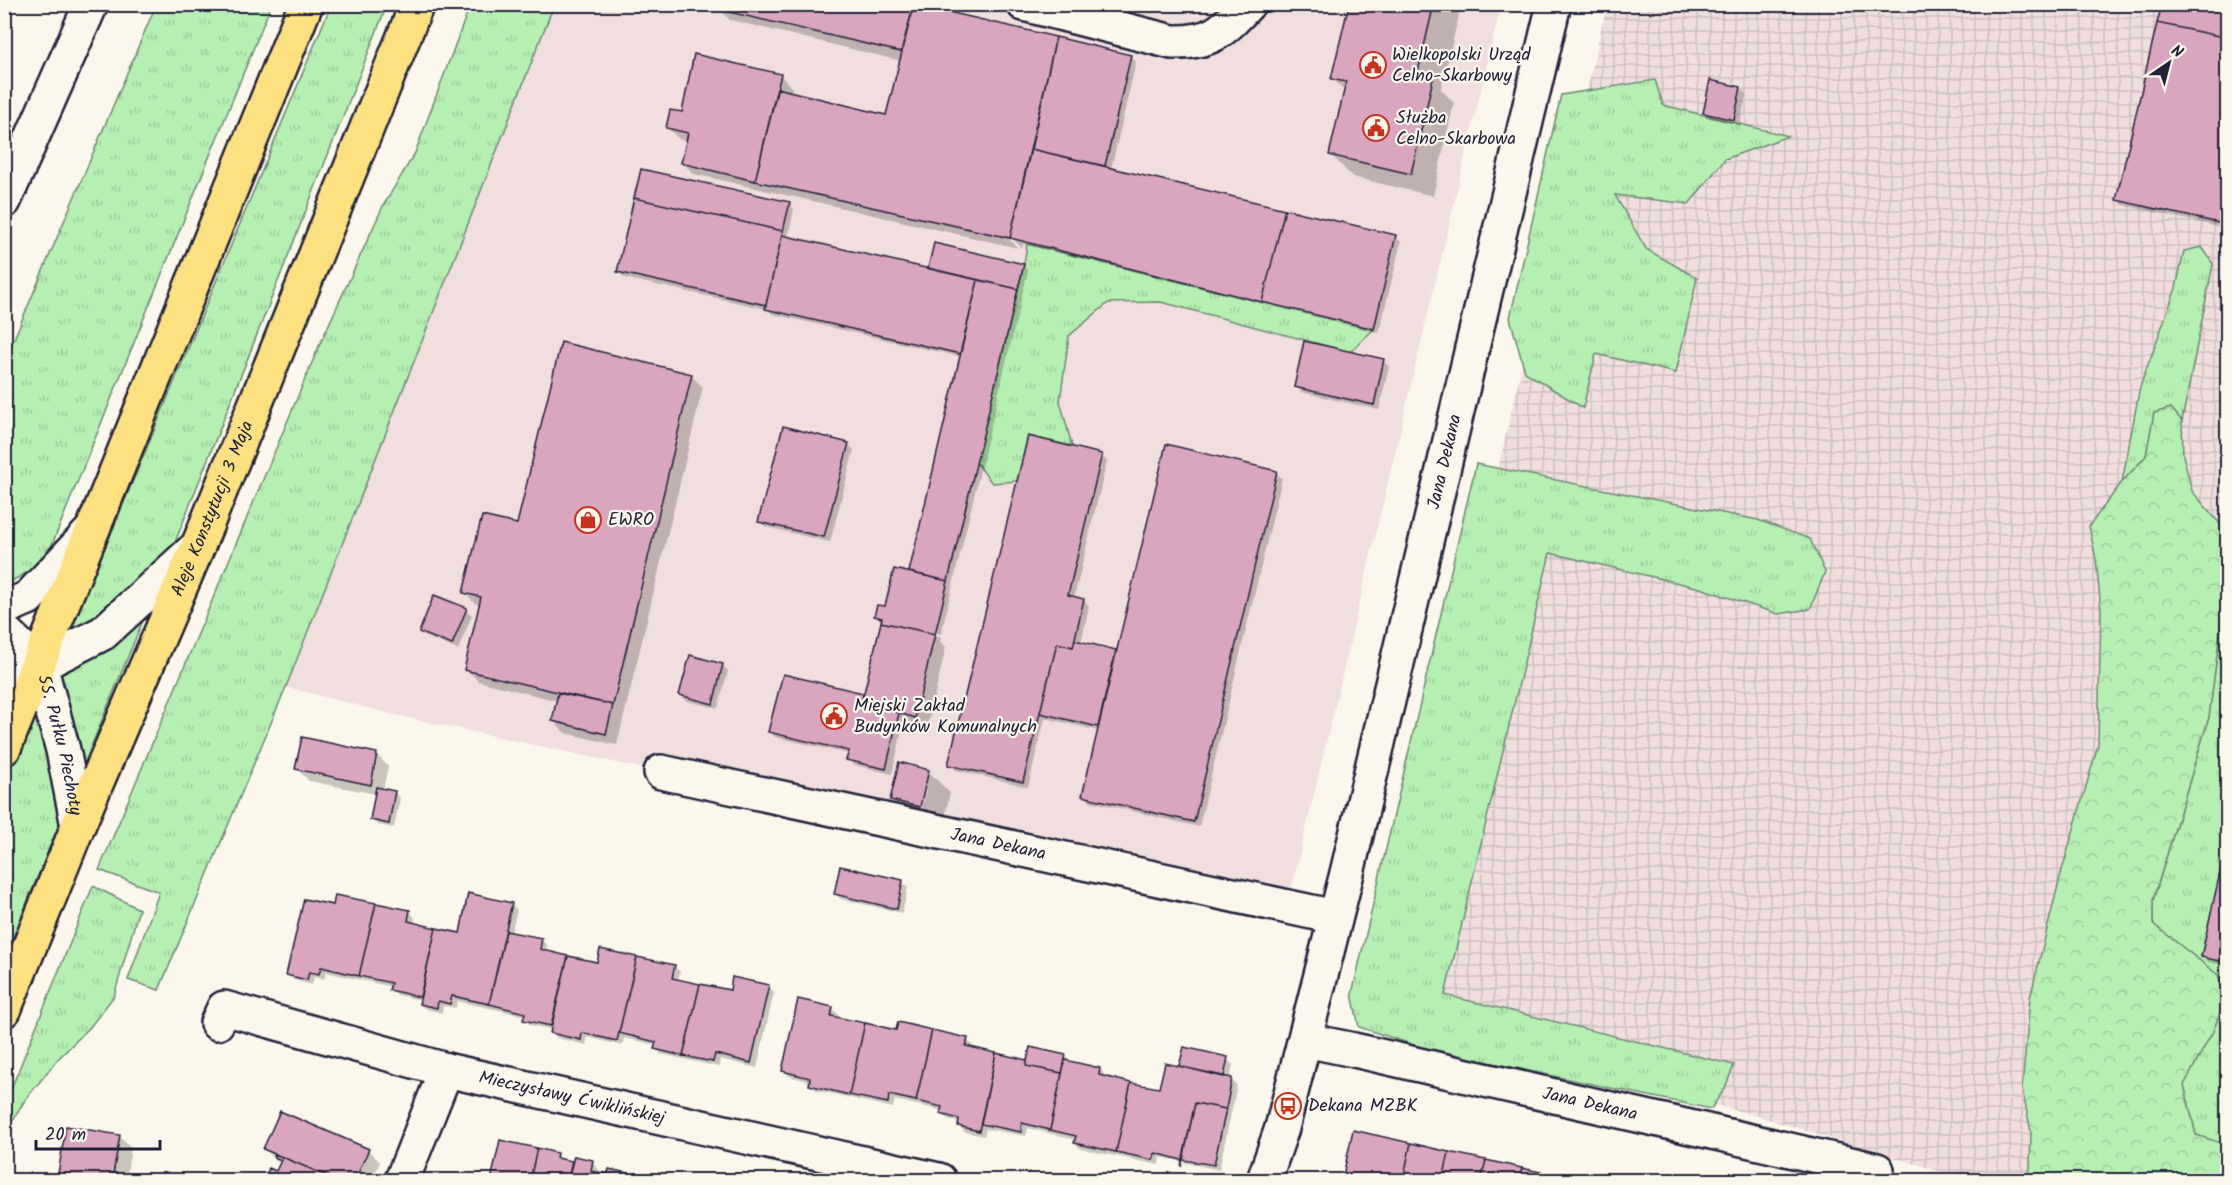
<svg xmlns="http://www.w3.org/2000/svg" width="2232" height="1185" viewBox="0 0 2232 1185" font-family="Kalam,sans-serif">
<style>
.built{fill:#f1dede}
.industrial{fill:url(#industrial-grid)}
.grass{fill:url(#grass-tufts);stroke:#6c8876;stroke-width:1.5}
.forest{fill:url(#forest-crowns);stroke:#6c8876;stroke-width:1.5}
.shadow{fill:#0003;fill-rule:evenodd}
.building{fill:#daa5bf;stroke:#22223b;stroke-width:1.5}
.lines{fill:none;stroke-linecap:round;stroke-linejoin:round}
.minor-casing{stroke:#22223b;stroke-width:38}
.major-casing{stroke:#22223b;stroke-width:38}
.minor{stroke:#fbf7ec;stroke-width:33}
.major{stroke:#fde080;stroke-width:33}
.labels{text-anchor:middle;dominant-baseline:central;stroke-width:4.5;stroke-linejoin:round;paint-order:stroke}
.poi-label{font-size:18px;fill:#22223b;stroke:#fbf7ec;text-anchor:start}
.street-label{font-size:18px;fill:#22223b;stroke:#fbf7ec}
</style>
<defs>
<pattern id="industrial-grid" width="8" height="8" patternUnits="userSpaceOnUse" patternTransform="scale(1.5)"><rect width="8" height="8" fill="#f1dede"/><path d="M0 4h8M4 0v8" fill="none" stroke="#cebebf"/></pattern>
<pattern id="grass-tufts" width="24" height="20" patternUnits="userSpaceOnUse" patternTransform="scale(1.5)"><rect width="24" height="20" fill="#b6efb2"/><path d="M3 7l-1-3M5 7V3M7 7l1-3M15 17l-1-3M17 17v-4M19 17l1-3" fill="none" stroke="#9ccd9a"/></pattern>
<pattern id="forest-crowns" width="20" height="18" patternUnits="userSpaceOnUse" patternTransform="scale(1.5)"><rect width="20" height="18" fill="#b6efb2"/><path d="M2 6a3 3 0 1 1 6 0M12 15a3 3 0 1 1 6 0" fill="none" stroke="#9ccd9a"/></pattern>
</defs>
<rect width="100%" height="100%" fill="#fbf7ec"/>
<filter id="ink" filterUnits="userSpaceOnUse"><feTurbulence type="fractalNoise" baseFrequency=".0167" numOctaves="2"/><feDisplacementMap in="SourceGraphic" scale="12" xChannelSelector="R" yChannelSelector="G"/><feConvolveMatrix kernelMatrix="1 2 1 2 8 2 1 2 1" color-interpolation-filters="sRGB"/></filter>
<g filter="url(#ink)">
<!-- built -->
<path class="built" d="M554,5H1501L1287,908L391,714L286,687Z"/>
<!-- industrial -->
<path class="industrial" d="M1607,5H2227V1180H1968L1751,1114L1369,1018Z"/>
<!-- grass -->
<path class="grass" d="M156,5H271L51,547L33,569L5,585V360Z
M331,5H387L176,540L5,956V780L111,534Z
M470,5H554L286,687L159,990L128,980L159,892L99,870L319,346L383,206L415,153Z
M1655,80L1663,105L1788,136L1725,159L1689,204L1615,195L1646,249L1697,278L1676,373L1596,354L1583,408L1525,372L1510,318L1561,95Z
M1027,244L1374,329L1350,352L1161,302L1108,303L1069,336L1060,401L1072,446L1028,436L1017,481L992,483L976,462L1024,264Z
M2202,247L2213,264L2182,421L2171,408L2154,413L2146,456L2122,482L2140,387L2176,288L2184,251Z
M1476,464L1758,520L1810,539L1825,572L1810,609L1778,614L1700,588L1550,553L1445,995L1734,1065L1725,1088L1711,1109L1426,1049L1359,1027L1352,994Z
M2227,594V1145L2196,1135L2184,1085L2213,1031L2226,998L2218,975L2153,924V901L2209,717L2223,608Z
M93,886L139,909L114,996L90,1027L58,1059L25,1100L5,1133V1104Z"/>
<!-- forest -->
<path class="forest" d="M2171,408L2182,421L2183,455L2192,491L2227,532V594L2223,608L2209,717L2153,900V924L2218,975L2226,998L2213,1031L2184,1085L2196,1135L2227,1145V1180H2026L2030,1168L2031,1131L2022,1089L2030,998L2060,877L2098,745L2101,610L2096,559L2089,526L2122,482L2146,456L2154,413Z"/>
<!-- shadow -->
<path class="shadow" d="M719,4H915L1056,38L1058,41L1131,56L1136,62L1111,169L1396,237L1401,242L1379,333L1023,244L1022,248L1006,232L1004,234L1018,248L694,174L682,162L687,141L679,139L667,127L683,114L695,56L781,76L792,88L791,93L887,117L901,61L730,20L718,8Z
M1351,4H1453L1460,11L1441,89L1454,103L1433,196L1353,177L1331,155L1345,91L1333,79Z
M2228,4V229L2123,205L2118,199Z
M1740,88L1746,94L1740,125L1710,118L1704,113Z
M789,203L794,209L788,237L929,270L935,245L1023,266L1028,271L941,634L882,620L886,624L941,637L940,641L946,647L927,729L904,722L892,774L854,765L848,759L849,754L775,737L770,731L863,695L864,696L882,622L876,616L886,608L910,574L961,357L772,314L767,309L624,278L619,272Z
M1383,361L1389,366L1379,410L1301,392L1295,386Z
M691,375L703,387L617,745L565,733L553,721L558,701L478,681L466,669L481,605L476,604L465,593L518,526Z
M848,444L854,450L830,542L766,527L760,521Z
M1101,455L1107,461L1074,598L1084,600L1089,606L1081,643L1118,652L1276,473L1282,478L1199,827L1090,801L1084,795L1099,731L1045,718L1028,787L956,770L950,764Z
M466,610L472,615L458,650L426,637L420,632Z
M722,665L728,671L718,708L687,701L681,695Z
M376,754L388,766L383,790L394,792L400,798L394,828L378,825L372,820L376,794L309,781L297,769Z
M928,771L950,793L942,829L913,821L891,799ZM924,784H927L920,815L917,814Z
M2228,844V966L2208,962L2202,956Z
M903,882L908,887L902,913L841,899L835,894Z
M511,904L517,910L511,933L541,940L547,945L545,952L598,964L601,951L674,966L680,972L678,981L731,992L768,986L774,992L757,1068L720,1059L719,1067L661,1054L656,1048V1045L624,1038L622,1046L588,1037L586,1045L557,1038L552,1032V1030L531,1025L525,1020L526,1016L457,1001L456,1008L443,1006L442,1013L426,1009L420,1004L421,1000L397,995L391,989L392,987L326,972L324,979L314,977L312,985L294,980L288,975L334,907L410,912L415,918L414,924L461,935Z
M833,1009L838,1014L837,1019L897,1032L967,1039L972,1045V1049L1028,1062L1066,1057L1071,1062L1100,1069L1105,1075V1078L1160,1090L1180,1068L1185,1049L1227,1059L1233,1065L1230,1079L1237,1085L1219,1170L1160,1157L1159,1165L1081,1149L1075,1143L1076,1140L1028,1128L1026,1136L986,1129L984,1136L965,1132L959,1126L960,1123L948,1119L942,1114L943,1111L895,1100L893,1108L816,1090L810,1085L811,1082L789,1076L784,1070Z
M67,1128L119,1136L131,1148L126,1180H59Z
M1354,1132L1572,1180H1343Z
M501,1141L556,1154L563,1161L573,1163L592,1162L604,1175L627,1174L634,1180H492Z
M265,1149L368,1150L380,1162L372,1180H266L270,1170L277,1173L282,1163L277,1161Z"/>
<!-- building -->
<path class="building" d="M717,4H914L901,52L716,9Z
M914,4L1056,37L1010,238L755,181L777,88L886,115Z
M1349,4H1434L1417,76L1433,79L1411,174L1329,155L1346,82L1331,79Z
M2162,4H2228V38L2157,23Z
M2157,23L2228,38V225L2116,200Z
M1056,37L1131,55L1105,166L1031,149Z
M694,54L781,74L755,181L681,163L688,133L666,128L670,110L682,112Z
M1710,80L1741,87L1734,120L1703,113Z
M1031,149L1285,209L1262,302L1010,238Z
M641,169L790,202L783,231L634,198Z
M634,198L783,231L766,305L617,272Z
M1285,209L1396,235L1374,329L1262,302Z
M782,235L978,280L960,354L765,309Z
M934,243L1024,264L1018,289L928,268Z
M978,280L1018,289L948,581L909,572Z
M1304,341L1384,359L1374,405L1294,387Z
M561,342L692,374L613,705L464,670L481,597L463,593L482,516L517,524Z
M783,426L849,443L824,537L758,522Z
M1028,436L1102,454L1068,595L1084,599L1073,647L1057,643L1023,782L948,765Z
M1166,444L1277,471L1194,822L1082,796Z
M894,569L948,581L935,634L881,622L882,618L874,616L877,605L885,606Z
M434,595L467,608L452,645L419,632Z
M881,622L935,634L915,718L862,701Z
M1075,640L1116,650L1098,727L1040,713L1057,643L1073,647Z
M690,655L723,664L713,704L679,695Z
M783,674L863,693L862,701L899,713L886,769L846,760L849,751L768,732Z
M558,693L613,705L606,734L552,721Z
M302,737L377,753L371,785L295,769Z
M899,762L929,770L920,807L890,800Z
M376,787L395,791L389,824L370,820Z
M2228,837V963L2201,957Z
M840,866L903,880L897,909L834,894Z
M468,893L512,903L489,1004L452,996L450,1004L438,1001L437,1008L419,1004L436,928L460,933Z
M335,895L376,903L359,976L321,967L319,974L309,972L307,980L286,975L304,899L333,905Z
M376,903L410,910L408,921L436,928L420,997L389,990L391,983L359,976Z
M506,931L542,938L540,949L568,956L551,1026L523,1020L525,1013L489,1004Z
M600,949L637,957L617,1041L582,1033L581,1040L550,1033L568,956L597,962Z
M637,957L675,965L672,978L700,984L683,1056L654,1049L656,1042L619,1033Z
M732,977L769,985L751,1063L715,1054L713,1062L683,1056L700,984L730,990Z
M798,999L833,1007L831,1016L865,1023L849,1095L809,1085L810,1078L782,1071Z
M898,1022L932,1030L916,1101L889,1095L888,1103L849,1095L865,1023L896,1030Z
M932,1030L968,1038L966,1046L996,1053L979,1131L958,1126L959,1119L940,1114L942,1107L916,1101Z
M1030,1047L1066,1055L1062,1073L1026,1066Z
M1184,1047L1228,1057L1224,1077L1179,1066Z
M996,1053L1027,1060L1026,1066L1062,1073L1050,1130L1022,1123L1021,1132L981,1124Z
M1065,1060L1100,1068L1099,1075L1131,1083L1116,1152L1074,1143L1076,1136L1050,1130Z
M1165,1063L1232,1078L1226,1109L1195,1103L1181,1167L1182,1160L1155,1153L1153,1160L1116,1152L1131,1083L1159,1088Z
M1195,1103L1226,1109L1214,1165L1183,1160Z
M280,1111L369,1149L355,1180H337L263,1149Z
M66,1126L120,1135L112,1180H57Z
M1353,1130L1411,1143L1403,1180H1342Z
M500,1140L537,1148L530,1180H491Z
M1411,1143L1449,1152L1443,1180H1403Z
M537,1148L557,1153L556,1158L572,1161L568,1180H530Z
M1449,1152L1486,1160L1481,1180H1443Z
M275,1154L337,1180H264L269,1168L276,1171L281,1160L274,1157Z
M574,1156L593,1160L591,1171L607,1174L606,1180H568Z
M1486,1160L1522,1168L1519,1180H1481Z
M1522,1168L1559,1176L1558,1180H1519Z
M609,1169L628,1173V1178L636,1180H606Z"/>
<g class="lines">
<defs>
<g id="minor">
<path d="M1024,4L1172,42C1211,43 1222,32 1248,4"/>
<path d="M4,201L91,4"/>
<path d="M4,608L28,598L92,530"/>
<path id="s1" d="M4,631L40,665L63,750L78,826"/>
<path d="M4,674L40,665L103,633L198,546"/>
<path id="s2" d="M661,772L1335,917"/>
<path id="s3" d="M217,1023L224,1008L446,1070L939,1180"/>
<path id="s4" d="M1305,1040L1354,1050L1877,1170"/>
<path d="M402,1180L446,1070"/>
<path id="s5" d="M1264,1180L1282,1128L1347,873L1554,4"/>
</g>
<g id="major">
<path d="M4,748L306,4"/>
<path id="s6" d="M4,1010L78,826L198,546L417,4"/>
</g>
</defs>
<!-- minor casing -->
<use href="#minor" class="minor-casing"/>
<!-- major casing -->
<use href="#major" class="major-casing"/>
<!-- minor -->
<use href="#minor" class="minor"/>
<!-- major -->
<use href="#major" class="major"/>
</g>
</g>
<!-- icons -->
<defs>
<symbol id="civic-ring" viewBox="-11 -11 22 22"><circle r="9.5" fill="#fbf7ec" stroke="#c8321e" stroke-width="1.5"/><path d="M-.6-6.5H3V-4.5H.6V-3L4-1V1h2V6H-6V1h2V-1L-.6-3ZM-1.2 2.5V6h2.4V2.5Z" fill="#c8321e"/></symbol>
<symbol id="shop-ring" viewBox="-11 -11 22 22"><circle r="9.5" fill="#fbf7ec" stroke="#c8321e" stroke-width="1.5"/><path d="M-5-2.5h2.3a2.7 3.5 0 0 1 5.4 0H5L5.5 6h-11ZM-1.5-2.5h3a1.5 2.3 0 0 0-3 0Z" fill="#c8321e"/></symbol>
<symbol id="bus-ring" viewBox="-11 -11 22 22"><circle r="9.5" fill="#fbf7ec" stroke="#c8321e" stroke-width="1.5"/><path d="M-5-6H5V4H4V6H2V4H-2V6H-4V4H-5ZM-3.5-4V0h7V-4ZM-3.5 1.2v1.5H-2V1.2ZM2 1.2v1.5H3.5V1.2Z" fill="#c8321e"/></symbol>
</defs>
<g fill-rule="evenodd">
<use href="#civic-ring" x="1358" y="50" width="30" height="30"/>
<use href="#civic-ring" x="1361" y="113" width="30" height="30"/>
<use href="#shop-ring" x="573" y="505" width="30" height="30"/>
<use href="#civic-ring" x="819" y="701" width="30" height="30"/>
<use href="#bus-ring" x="1273" y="1091" width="30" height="30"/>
</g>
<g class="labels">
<!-- poi labels -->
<g class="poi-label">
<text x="1392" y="55">Wielkopolski Urząd<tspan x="1392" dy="21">Celno-Skarbowy</tspan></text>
<text x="1396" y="118">Służba<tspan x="1396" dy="21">Celno-Skarbowa</tspan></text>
<text x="608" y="520">EWRO</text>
<text x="854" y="706">Miejski Zakład<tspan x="854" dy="21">Budynków Komunalnych</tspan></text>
<text x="1308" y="1106">Dekana MZBK</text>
</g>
<!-- street labels -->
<g class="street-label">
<text stroke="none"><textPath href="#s5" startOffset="741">Jana Dekana</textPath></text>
<text stroke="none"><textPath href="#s6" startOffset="543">Aleje Konstytucji 3 Maja</textPath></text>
<text stroke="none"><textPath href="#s1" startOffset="132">55. Pułku Piechoty</textPath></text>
<text stroke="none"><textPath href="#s2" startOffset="345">Jana Dekana</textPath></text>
<text stroke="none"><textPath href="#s3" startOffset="376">Mieczysławy Ćwiklińskiej</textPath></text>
<text stroke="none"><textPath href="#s4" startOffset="292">Jana Dekana</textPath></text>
</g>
</g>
<!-- margin -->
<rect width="2232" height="1185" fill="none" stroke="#fbf7ec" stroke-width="24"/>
<rect x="12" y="12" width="2208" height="1161" fill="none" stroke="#22223b" stroke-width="2" filter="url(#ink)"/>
<!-- north arrow -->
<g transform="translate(2169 63) rotate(35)" stroke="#fbf7ec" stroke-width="4.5" paint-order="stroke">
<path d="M0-4.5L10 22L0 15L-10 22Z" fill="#22223b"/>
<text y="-9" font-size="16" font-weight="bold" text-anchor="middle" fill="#22223b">N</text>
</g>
<!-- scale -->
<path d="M36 1140v9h124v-9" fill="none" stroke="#22223b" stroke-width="3"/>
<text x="45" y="1140" font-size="18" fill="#22223b" stroke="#fbf7ec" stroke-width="4.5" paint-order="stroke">20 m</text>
</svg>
